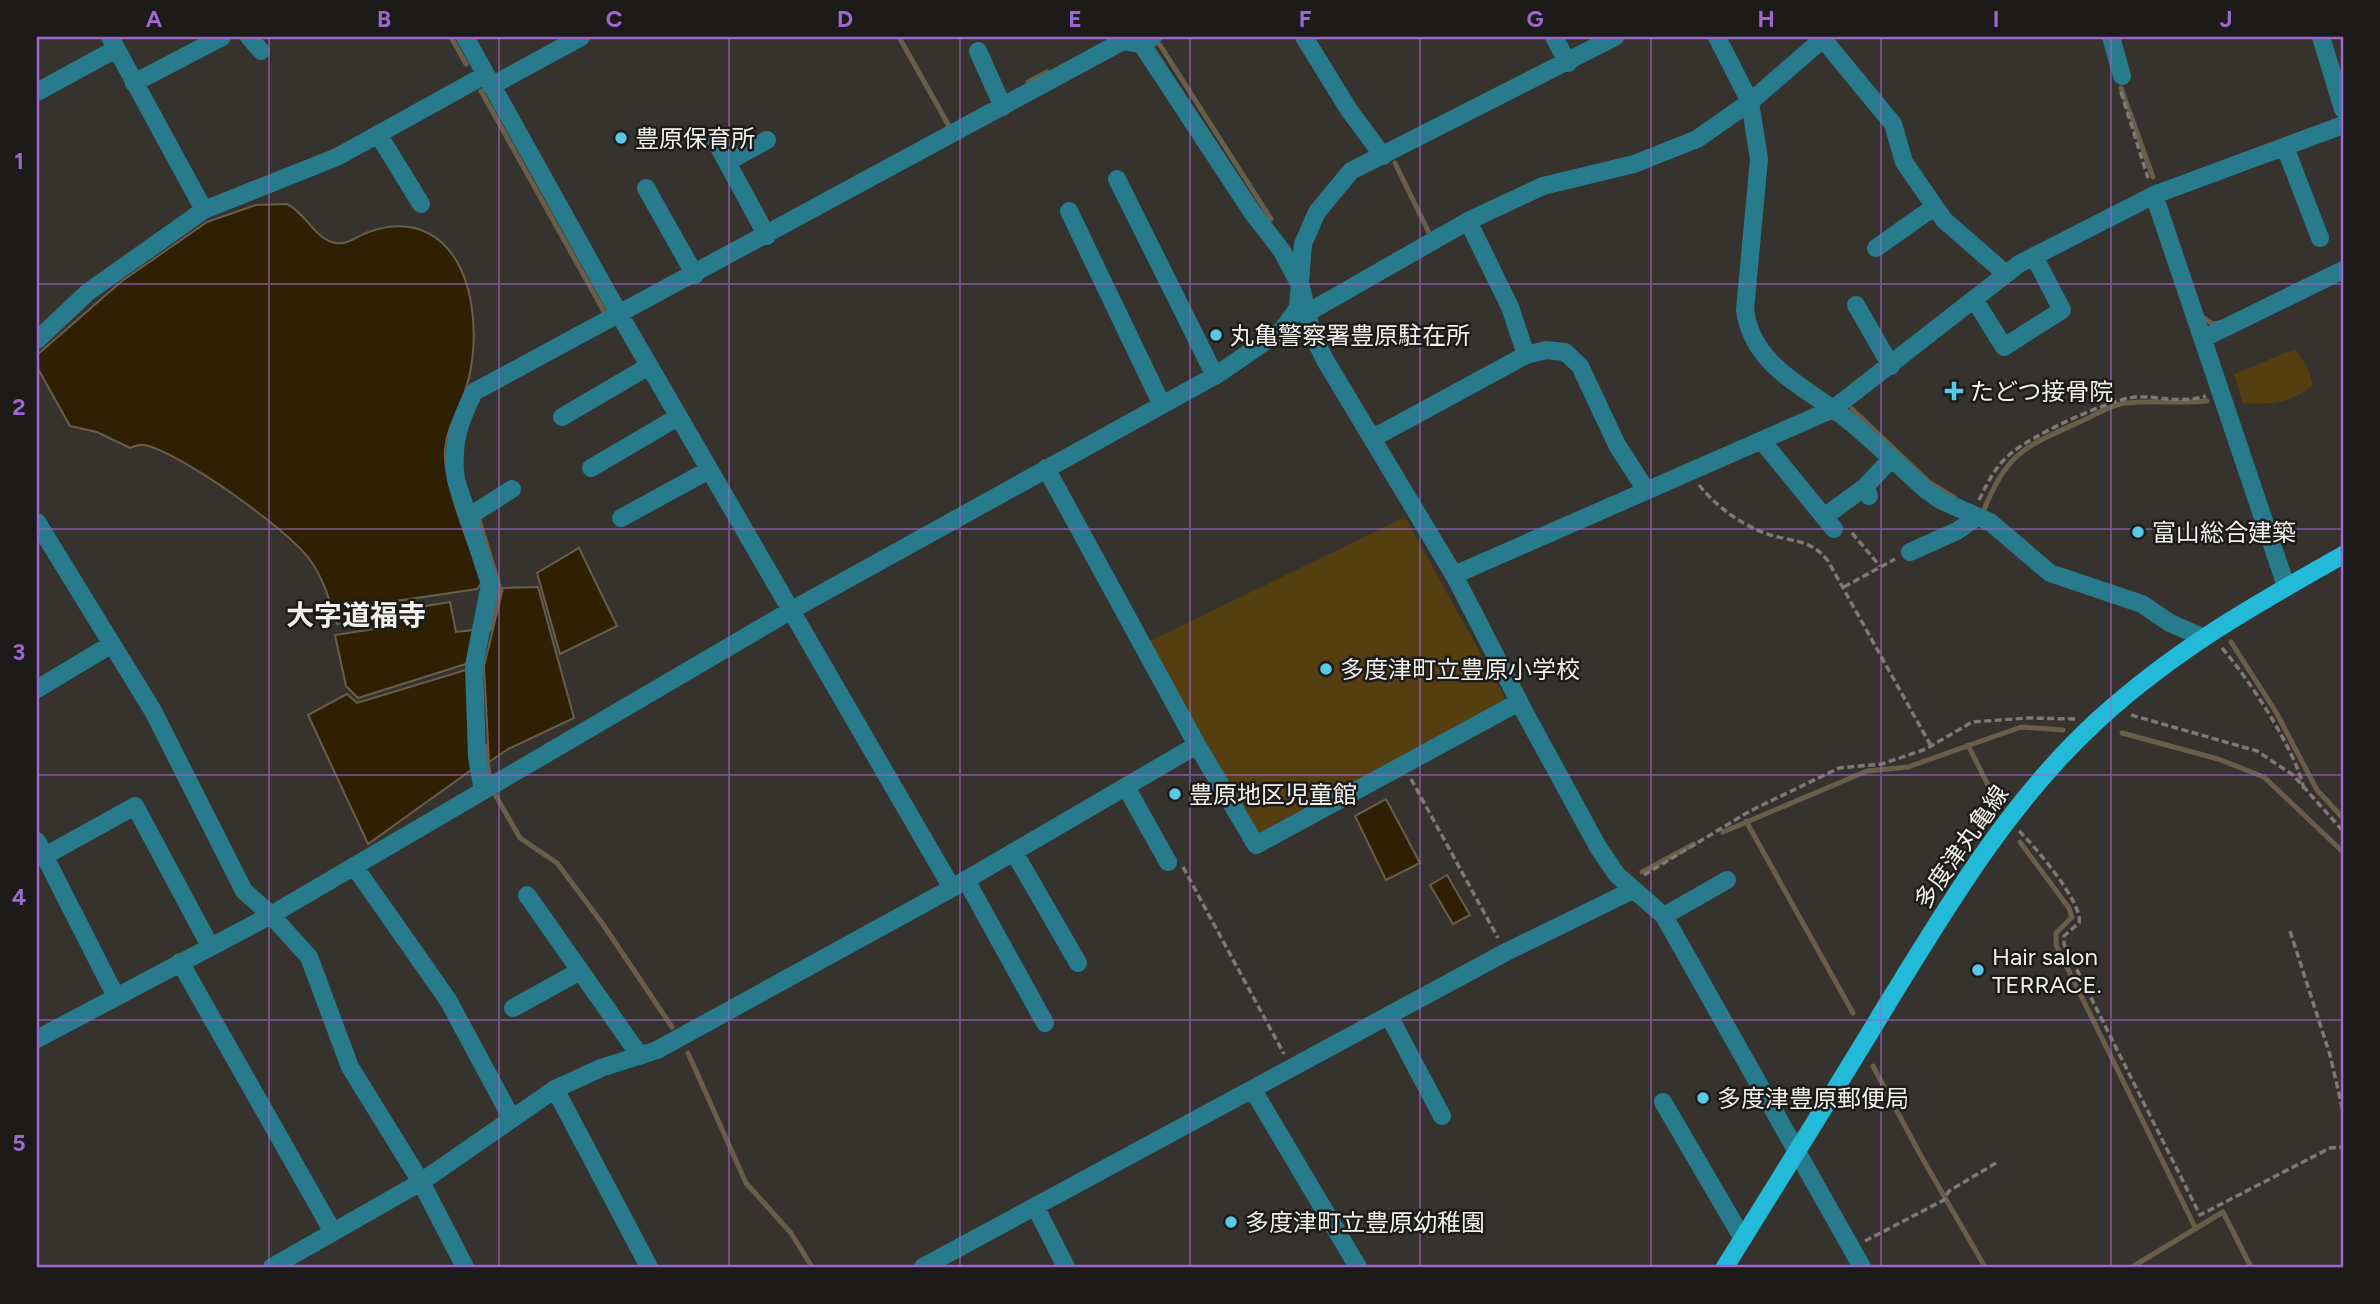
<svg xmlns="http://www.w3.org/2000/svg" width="2380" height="1304" viewBox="0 0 2380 1304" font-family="Figtree,'Noto Sans JP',sans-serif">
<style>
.green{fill:#553e0f}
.water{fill:#2f2003;stroke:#695e49;stroke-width:2}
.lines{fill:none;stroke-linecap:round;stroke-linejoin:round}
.stream{stroke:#695e49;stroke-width:5}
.path{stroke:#7c7976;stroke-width:3.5;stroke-dasharray:7 3.5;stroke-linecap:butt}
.minor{stroke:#287a8d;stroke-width:18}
.major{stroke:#23bad9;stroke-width:18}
.grid{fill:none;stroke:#9e67cd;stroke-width:2;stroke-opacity:0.55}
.poi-dot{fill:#59c8e4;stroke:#1c1b19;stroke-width:2.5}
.labels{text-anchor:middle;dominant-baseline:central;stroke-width:5;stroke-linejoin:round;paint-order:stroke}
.poi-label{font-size:24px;fill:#f1f0ed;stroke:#1c1b19;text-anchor:start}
.street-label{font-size:24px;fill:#f1f0ed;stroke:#1c1b19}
.quarter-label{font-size:28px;font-weight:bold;fill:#f1f0ed;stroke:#1c1b19}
.neatline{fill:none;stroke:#9e67cd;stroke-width:2.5}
.grid-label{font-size:23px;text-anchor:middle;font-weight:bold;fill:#9e67cd}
</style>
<rect width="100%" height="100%" fill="#36332f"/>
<!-- green -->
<path class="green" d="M2295,349L2308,368L2313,385C2292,403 2270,405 2243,403L2234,374Z
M1405,517L1504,696L1503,702L1264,834L1258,833L1148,642Z"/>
<!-- water -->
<path class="water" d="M287,204C306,213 315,240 336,243C347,245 357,237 366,233C386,225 409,223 428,233C477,258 481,342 466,388C460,409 447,426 445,449C442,483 471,548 482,582L477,589L376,604L371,620L337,624C330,602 324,579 310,560C289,530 181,453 145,445C140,444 135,446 130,448L97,432L70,426L37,367V355L122,281L207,222L256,205Z
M579,548L617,626L560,654L537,573Z
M538,587L574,718L508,749L489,762L484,666L503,588Z
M450,602L456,632L474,630L469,663L358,698L346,686L335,635L380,628L385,613Z
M469,669L474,768L368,844L308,715L347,694L357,703Z
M1386,799L1420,863L1386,880L1355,816Z
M1447,875L1470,915L1453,924L1430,885Z"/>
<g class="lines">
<!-- stream -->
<path class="stream" d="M451,37L466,64
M899,37L949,126
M1160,45L1271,219
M1028,82L1047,72
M2121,88L2153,177
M481,91L606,315
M1395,163L1431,237
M2201,316L2213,324L2220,323
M1852,409L1930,483L1955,498
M1983,512C2008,451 2024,447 2082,421C2095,415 2112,404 2127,403C2154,400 2180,404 2207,401
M479,520L500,589L490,629
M2231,642L2276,712L2317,790L2343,818
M2122,733L2218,759L2264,777L2343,852
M1968,745L1993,795
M485,746L489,774
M496,796L520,838L557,863L602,923L672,1027
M1746,821L1853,1013
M1723,832L1867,771L1908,767L2021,727L2063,730
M2020,842L2069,908L2072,917L2056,933V945L2196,1229
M1642,872L1694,844
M688,1053L746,1183L791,1233L812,1267
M1873,1066L1921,1156L1985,1267
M2132,1267L2223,1212L2251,1267"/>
<!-- path -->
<path class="path" d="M2121,92L2148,178
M1699,485C1716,506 1740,524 1765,533C1792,543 1809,537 1828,561L1931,746
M1979,500C1987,484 1995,467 2009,455C2030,436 2109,399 2136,397C2162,396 2178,404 2206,396
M1852,533L1880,566
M1844,587L1895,559
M2222,648C2249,679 2295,749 2304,789
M2131,715L2257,751L2293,775L2343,831
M1411,779L1498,938
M2019,831C2034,845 2084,904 2079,923L2064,936V944L2200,1215L2330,1148L2343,1147
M1183,867L1284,1054
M1644,875L1750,811L1839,768L1882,764L1926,749L1972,722L2028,718L2075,719
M2290,931L2330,1055L2343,1111
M1865,1241L1944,1200L1949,1191L1996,1163"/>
<!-- minor -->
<path class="minor" d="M110,37L204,210
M249,37L261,51
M465,37L618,312L952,888
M1137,37L1252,212L1282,251L1301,287L1312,333L1325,360L1454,575L1526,715L1598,847L1617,875L1664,916L1862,1267
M1304,37L1349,110L1383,156
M1554,37L1568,63
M1825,37L1750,102L1759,159L1745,310C1753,368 1807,387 1849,421C1876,443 1900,467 1926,490L1940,500L1990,522L2050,573L2142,604L2170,623L2202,637
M2111,37L2122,76
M2321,37L2343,109
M1823,39L1893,124L1904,162L1944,220L2006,274
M978,51L1003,107
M134,83L222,37
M491,86L581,37
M37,92L116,49
M378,134L421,204
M716,142L767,236
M2285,147L2320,238
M727,162L767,140
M1117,179L1215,376
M646,188L695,275
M2154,195L2286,586
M1069,211L1162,405
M1468,221L1510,307L1526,355
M1876,248L1934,207
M1974,299L2004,347L2062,310L2034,256
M1856,305L1891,366
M1307,313L1468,221L1543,186L1634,164L1697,139L1750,102L1717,37
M2204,338L2343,270
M37,340L88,292L204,210L337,157L485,75
M562,417L649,366
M1373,438L1526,355L1546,350L1565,352L1580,366L1617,445L1646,490
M1762,441L1834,529
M591,468L678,417
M1869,496L1865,487L1891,459
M468,517L512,489
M1824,517L1865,487
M621,518L709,470
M37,522L153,711L244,891L271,915L309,957L350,1067L421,1182L465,1267
M1910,552L1957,531L1977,517
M1454,575L1833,409L2019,264L2154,195L2343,125
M37,689L112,644
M1197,745L1256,845L1519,702
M1126,787L1168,862
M483,791L477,757L474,666L490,584L456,480C451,446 459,422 474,392L1123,41L1141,44L1153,37
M37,841L115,995
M1014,852L1078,963
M43,857L135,806L210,946
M354,866L448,1000L512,1119
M966,880L1045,1023
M527,895L640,1056
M1664,916L1727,880
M180,962L333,1232
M513,1008L580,971
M1389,1016L1442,1116
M37,1039L271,915L790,611L1218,374L1282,330L1298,308L1303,244L1317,212L1351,171L1615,37
M555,1089L649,1267
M1253,1090L1358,1267
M1663,1102L1743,1239
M1036,1208L1066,1267
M272,1267L421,1182L555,1089L601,1068L657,1050L952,888L1197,745L1046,468
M923,1267L1506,952L1633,890"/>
<!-- major -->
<path class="major" d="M1725,1267C1779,1180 1833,1094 1886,1006C1948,905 2010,800 2099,719C2176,649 2254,605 2343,555"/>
</g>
<!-- grid -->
<path class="grid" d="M269,37V1267M499,37V1267M729,37V1267M960,37V1267M1190,37V1267M1420,37V1267M1651,37V1267M1881,37V1267M2111,37V1267M37,284H2343M37,529H2343M37,775H2343M37,1020H2343"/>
<!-- markers -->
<g class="poi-dot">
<circle cx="621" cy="138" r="7"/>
<circle cx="1216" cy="335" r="7"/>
<path d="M1950.5 380.5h7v7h7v7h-7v7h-7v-7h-7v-7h7z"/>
<circle cx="2138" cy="532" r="7"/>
<circle cx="1326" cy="669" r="7"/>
<circle cx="1175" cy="794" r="7"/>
<circle cx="1978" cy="970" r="7"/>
<circle cx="1703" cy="1098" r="7"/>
<circle cx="1231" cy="1222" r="7"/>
</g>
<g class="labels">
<!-- poi labels -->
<g class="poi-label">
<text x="635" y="138">豊原保育所</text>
<text x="1230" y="335">丸亀警察署豊原駐在所</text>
<text x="1970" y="391">たどつ接骨院</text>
<text x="2152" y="532">富山総合建築</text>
<text x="1340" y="669">多度津町立豊原小学校</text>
<text x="1189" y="794">豊原地区児童館</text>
<text x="1992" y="956">Hair salon<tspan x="1992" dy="28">TERRACE.</tspan></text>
<text x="1717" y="1098">多度津豊原郵便局</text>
<text x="1245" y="1222">多度津町立豊原幼稚園</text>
</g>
<!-- street labels -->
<g class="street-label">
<text transform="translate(1961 847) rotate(-55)">多度津丸亀線</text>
</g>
<!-- quarter labels -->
<g class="quarter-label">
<text x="356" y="615">大字道福寺</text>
</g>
</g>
<!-- border -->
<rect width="2380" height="1304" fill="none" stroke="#1c1b19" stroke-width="77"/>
<rect x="38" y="38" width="2304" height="1228" class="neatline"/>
<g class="grid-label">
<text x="154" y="27">A</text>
<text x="384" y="27">B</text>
<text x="614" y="27">C</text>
<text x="845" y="27">D</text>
<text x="1075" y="27">E</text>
<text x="1305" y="27">F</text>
<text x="1535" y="27">G</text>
<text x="1766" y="27">H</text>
<text x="1996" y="27">I</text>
<text x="2226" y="27">J</text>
<text x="19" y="169">1</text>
<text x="19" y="415">2</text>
<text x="19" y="660">3</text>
<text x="19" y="905">4</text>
<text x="19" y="1151">5</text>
</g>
</svg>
